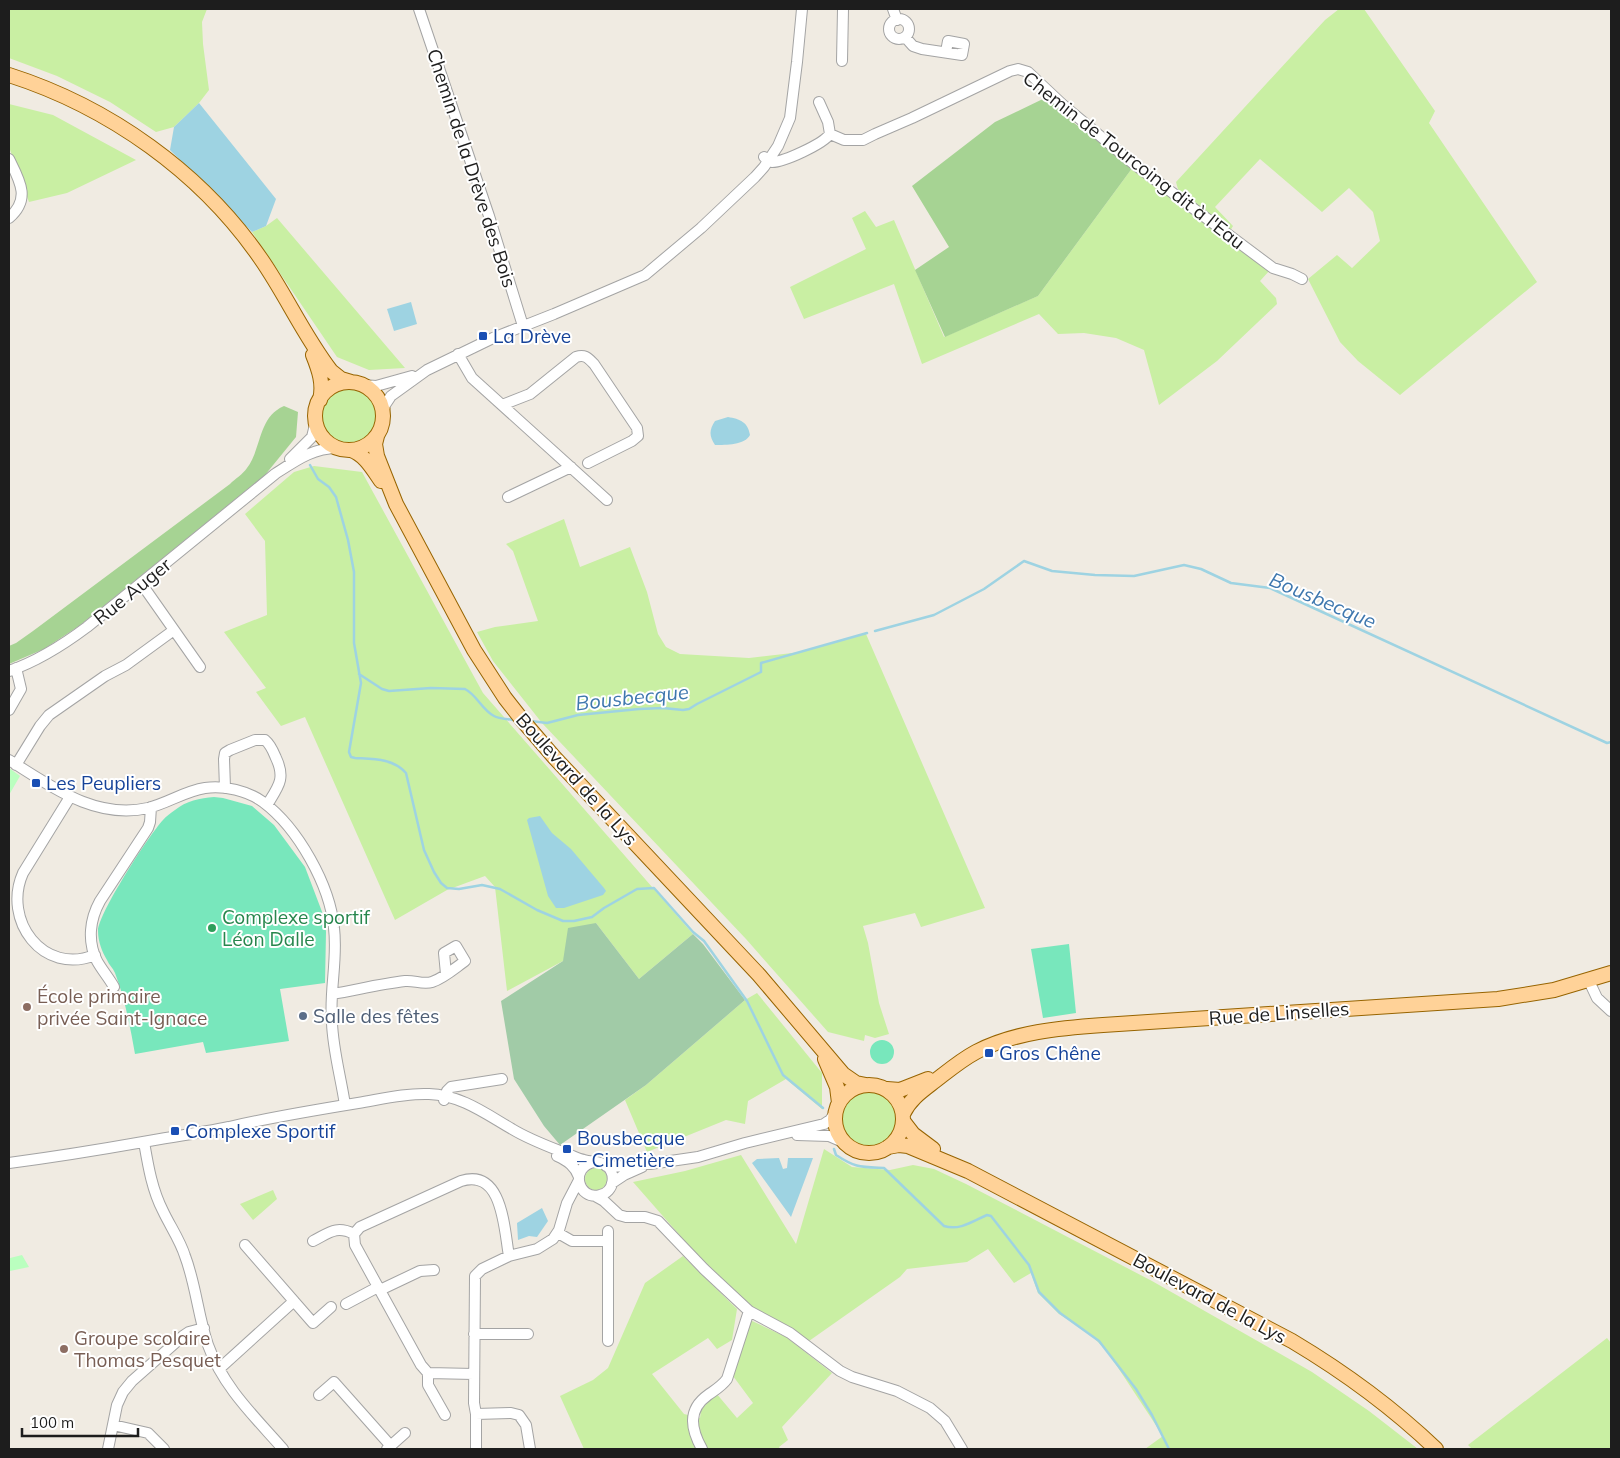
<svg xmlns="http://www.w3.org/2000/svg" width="1620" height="1458" viewBox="0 0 1620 1458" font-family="Mulish,sans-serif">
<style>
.grass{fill:#c9efa3}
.forest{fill:#a6d393}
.cemetery{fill:#a1cba7}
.park{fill:#baffbf}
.pitch{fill:#78e7bc}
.water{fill:#9ed3e2}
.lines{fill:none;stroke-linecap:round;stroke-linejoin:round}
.stream{stroke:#9ed3e2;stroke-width:2.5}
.minor-casing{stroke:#a4a4a4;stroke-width:12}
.major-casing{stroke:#976400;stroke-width:16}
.minor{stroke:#fff;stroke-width:10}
.major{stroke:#ffd298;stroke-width:14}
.transit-dot{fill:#1a4fb4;stroke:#fff;stroke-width:2}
.leisure-dot{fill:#2e9e5b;stroke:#fff;stroke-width:2}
.education-dot{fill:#8d6e63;stroke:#fff;stroke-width:2}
.service-dot{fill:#5c6f8a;stroke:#fff;stroke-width:2}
.labels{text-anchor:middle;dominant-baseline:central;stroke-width:4;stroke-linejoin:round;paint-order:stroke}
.street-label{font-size:19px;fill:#1d1d1d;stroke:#fff}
.transit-label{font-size:19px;fill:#164399;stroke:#fff;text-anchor:start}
.leisure-label{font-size:19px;fill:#27864d;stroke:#fff;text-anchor:start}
.education-label{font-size:19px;fill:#785e54;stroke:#fff;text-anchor:start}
.service-label{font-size:19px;fill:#4e5e75;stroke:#fff;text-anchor:start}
.water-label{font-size:20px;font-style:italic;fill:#3e77ae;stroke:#fff}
</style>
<rect width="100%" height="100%" fill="#f0ebe2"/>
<!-- grass -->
<path class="grass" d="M9,9H207L202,22L203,44L209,90L199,103L174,127L156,132L110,102L57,76L9,58Z
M1339,9H1364L1435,111L1429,123L1537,282L1400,395L1358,361L1340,342L1308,279L1337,255L1352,268L1380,241L1373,212L1349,188L1322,212L1260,159L1215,207L1233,226L1230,231L1179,193L1176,182L1325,20Z
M9,104L53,115L136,160L67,193L29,202L9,147Z
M1133,167L1270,270L1260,281L1276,298L1277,304L1217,361L1159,405L1144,350L1116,338L1084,333L1058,334L1039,314L922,364L894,284L804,319L790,287L866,249L852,218L865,211L876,227L894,220L944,337L1038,296Z
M277,218L405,368L369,370L337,357L252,232L266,226Z
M320 417a29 29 0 1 1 58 0a29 29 0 1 1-58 0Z
M314,466L362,472L483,693L693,934L639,979L596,923L563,961L507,991L495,887L485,876L447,890L395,920L305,717L281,726L256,692L266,688L224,632L267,615L265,541L245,514L294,472Z
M564,519L580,567L630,547L647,592L658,634L666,647L680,654L749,658L801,652L866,634L985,908L921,927L915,913L863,926L868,943L879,1003L889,1034L875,1038L865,1035L864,1041L828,1032L746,939L542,723L493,661L477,632L495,627L538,621L513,551L506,544Z
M757,993L822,1073V1109L786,1079L748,1101L745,1124L726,1120L647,1152L625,1100L646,1085L745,1000Z
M840 1119a29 29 0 1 1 58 0a29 29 0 1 1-58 0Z
M824,1149L852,1167L890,1170L913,1165L934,1169L966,1184L1152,1281L1312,1372L1369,1411L1418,1449H1145L1163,1436L1107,1351L1088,1332L1059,1314L1038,1293L1031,1273L1014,1283L988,1249L967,1262L907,1269L900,1277L809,1341L773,1318L748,1304L690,1247L633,1182L685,1171L741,1155L796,1244Z
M585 1179a11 11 0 1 1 22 0a11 11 0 1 1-22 0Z
M273,1190L277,1199L253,1220L240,1204Z
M683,1256L737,1309L732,1340L717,1349L708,1338L652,1374L684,1414L700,1418L701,1410L716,1393L737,1418L753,1403L733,1376L750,1320L786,1337L832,1373L782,1427L788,1440L779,1447L780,1449H584L560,1396L593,1380L608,1368L645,1283Z
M1607,1338L1611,1343V1449H1472L1468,1445Z"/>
<!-- forest -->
<path class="forest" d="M1047,97L1074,123L1133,167L1038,296L945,337L915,270L949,247L912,186L995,122Z
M284,406L298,412L296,437L265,475L79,626L44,649L9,664V646L16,643L33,631L230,484C235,479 243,474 247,468C262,448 258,417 284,406Z"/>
<!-- cemetery -->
<path class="cemetery" d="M596,923L639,979L693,934L703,944L745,1000L646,1085L560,1145L544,1126L514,1079L501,1001L563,961L568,928Z"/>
<!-- park -->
<path class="park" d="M9,768L20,776L9,795Z
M22,1255L29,1267L10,1271V1258Z"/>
<!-- pitch -->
<path class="pitch" d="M214,797L223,798L252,806L274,825L305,867L324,917L326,932L325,983L280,989L289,1041L206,1053L203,1042L135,1054C130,1026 125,999 115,973C113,968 109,965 107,960C102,952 98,941 98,931C98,914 149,835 163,820C166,816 171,813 175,810C186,801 200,798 214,797Z
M1069,944L1076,1013L1043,1018L1031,949Z
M870 1052a12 12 0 1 1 24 0a12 12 0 1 1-24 0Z"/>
<!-- water -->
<path class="water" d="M199,103L276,199L266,226L252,232L170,150L174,127Z
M411,302L417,324L394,331L387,309Z
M728,417C740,419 748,422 750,435C745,445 726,445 715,445C709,436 709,430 715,421Z
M540,816L552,833L571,849L604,888L606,891L603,895L564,908H556L548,896L527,820L529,818Z
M779,1158L783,1169L787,1168L788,1158H813L791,1217L752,1163L757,1159Z
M542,1208L548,1221L537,1237L529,1236L518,1240L517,1223Z"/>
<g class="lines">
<!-- stream -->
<path class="stream" d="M310,465L318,479L329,487L336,497L348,540L354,572V643L361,683L349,752L351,757L355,758C373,759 393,758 406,773L424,850L434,872L441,883L447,888L459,889L482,885L500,889L537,910L563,921H574L592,917L604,908L637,889L654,888L693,932L704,941L747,1001L783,1075L823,1108
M875,631L934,615L984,589L1024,561L1052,571L1095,575L1134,576L1184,565L1201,569L1231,583L1270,588L1607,743L1611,742
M359,674L382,689L389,691L431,688L465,689C477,695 482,710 494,716C499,719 507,719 513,720
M531,721L547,723L578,715L639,709L663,708L683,710L689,709L697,704L761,672V663L867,633
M834,1149L836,1155C856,1168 860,1167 884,1168L944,1226C960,1231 973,1221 987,1215L991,1216L1029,1265L1039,1292L1060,1313L1099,1341L1136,1389L1152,1415L1169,1449"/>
<defs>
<path id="minor" d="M419,9L489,216L523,326
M893,9L897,20
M889 29a10 10 0 1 1 20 0a10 10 0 1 1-20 0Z
M905,37L913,46L922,49L962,55L964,44L948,41L946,52
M842,61L843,9
M819,102L828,122L830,134
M830,134L844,140H863L875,134L912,118L1010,71L1018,69L1028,72L1062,104L1130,161L1273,268L1292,274L1302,279
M764,157L772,162C784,162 823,144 830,134
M9,159C20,181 31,199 9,218
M458,354L472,378L607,500
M364,385L376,386L412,376
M502,405L530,394L576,357C585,354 588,358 594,364L637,428L638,436L632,441L588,463
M383,413L385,405L391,396L427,370L493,338L554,314L645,275L701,228L755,177L764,167L778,146L790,118L797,62L802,9
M290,459L312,437L316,421
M508,497L571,467
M141,583L200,667
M9,671C38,661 63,645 87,627L275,474C295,461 314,447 339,448
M9,710L21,689L16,668
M9,760C51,786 95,820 148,808C168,803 185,791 205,788C224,785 248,791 263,802C298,828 330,885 334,928C338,960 329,991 332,1023C333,1050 341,1078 345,1105
M16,765L40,726L49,715L105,676L126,665L174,630
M225,788L224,759L225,753L230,750L255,740H265C271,745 273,751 276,758C286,779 278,787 267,805
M70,797L23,873C2,920 43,976 95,955
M1589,981L1597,998L1611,1011
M114,987C109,978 102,970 97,961C87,941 90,919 100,901L148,828L150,822L151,807
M332,994C356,990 380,984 405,981C414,980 423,985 432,982C444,978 455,968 465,961L456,946L444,953L446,974
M444,1100L447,1091L451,1087L502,1079
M797,1135L829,1136L845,1143
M144,1142C148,1165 152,1190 163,1211C170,1226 180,1240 185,1256C196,1285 198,1316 208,1345C223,1387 255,1417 283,1449
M557,1156C568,1161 575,1166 579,1177
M9,1163C54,1157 98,1150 143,1142C171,1137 200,1133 229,1127C272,1117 315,1110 358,1103C382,1099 405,1093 429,1094C461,1095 486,1114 512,1129C530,1140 550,1147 570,1155C575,1157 579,1159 584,1160C592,1162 600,1161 606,1165C617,1174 614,1192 600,1195C578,1201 569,1167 594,1162
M606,1166C621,1168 635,1163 650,1164L698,1157L745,1143L824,1124L830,1120L836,1111
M612,1183L624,1175L642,1167
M595,1196L604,1201L619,1215L626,1217H645L658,1221L704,1269L749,1311L790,1333L840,1371L852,1377L897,1391L930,1408L945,1421L962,1449
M558,1233L572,1241H608
M354,1234L360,1227L461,1181C503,1168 504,1229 509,1256
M313,1241C329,1233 336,1225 354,1234L355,1245L421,1365L428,1373V1385L445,1415
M245,1245L313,1323L331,1307
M380,1290L420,1271L434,1270
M346,1304L378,1287
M474,1334H528
M608,1341V1231
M219,1369L294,1301
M428,1373L474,1374
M319,1395L334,1382L390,1445
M476,1414L511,1413L519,1415L526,1425L530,1449
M113,1425L148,1433L164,1449
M108,1449L117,1405L123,1392L132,1381L183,1336L189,1332L204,1328
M387,1449L405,1433
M476,1449V1414L474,1403L475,1276L482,1269L509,1256L537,1249L553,1239L559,1230L567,1203L579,1180
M702,1449C691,1429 687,1410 708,1395C715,1390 722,1386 727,1379L749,1311"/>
<path id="major" d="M9,75C109,107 201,172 261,259C286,295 304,336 331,371L341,379L351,382
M313,355C319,370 324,384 320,400
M315 416a34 34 0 1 1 68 0a34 34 0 1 1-68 0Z
M377,436L375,444L377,456L396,504L474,650L505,698L523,721L554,757L759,975L843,1074L856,1083L866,1085
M351,450C365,455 372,468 381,481
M825,1059L837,1087L839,1103
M835 1119a34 34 0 1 1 68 0a34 34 0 1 1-68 0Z
M887,1089L900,1090L928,1079
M903,1114C910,1099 922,1091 935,1081C948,1071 961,1060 976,1052C1014,1032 1060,1028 1103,1025L1498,999L1554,990L1611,973
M903,1121L913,1134L933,1149
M888,1147L899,1145L908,1146L968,1171L1292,1341C1344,1372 1392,1407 1436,1449"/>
</defs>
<!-- minor casing -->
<use href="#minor" class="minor-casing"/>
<!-- major casing -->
<use href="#major" class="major-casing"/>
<!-- minor -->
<use href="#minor" class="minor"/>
<!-- major -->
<use href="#major" class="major"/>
</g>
<!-- markers -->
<g class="transit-dot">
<rect x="478" y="331" width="10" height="10" rx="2.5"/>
<rect x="31" y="778" width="10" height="10" rx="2.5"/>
<rect x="984" y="1048" width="10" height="10" rx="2.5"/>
<rect x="170" y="1126" width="10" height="10" rx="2.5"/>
<rect x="562" y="1144" width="10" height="10" rx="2.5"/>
</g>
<circle class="leisure-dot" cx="212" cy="928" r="5"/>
<g class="education-dot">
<circle cx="27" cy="1007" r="5"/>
<circle cx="64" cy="1349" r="5"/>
</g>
<circle class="service-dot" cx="303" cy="1016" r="5"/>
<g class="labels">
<!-- street labels -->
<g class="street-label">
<text transform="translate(1134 160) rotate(38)">Chemin de Tourcoing dit à l'Eau</text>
<text transform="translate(472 168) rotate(72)">Chemin de la Drève des Bois</text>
<text transform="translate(132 591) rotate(-39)">Rue Auger</text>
<text transform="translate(577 779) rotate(48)">Boulevard de la Lys</text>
<text transform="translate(1279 1013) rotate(-4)">Rue de Linselles</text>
<text transform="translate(1210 1298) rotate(28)">Boulevard de la Lys</text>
</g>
<!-- transit labels -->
<g class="transit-label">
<text x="493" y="336">La Drève</text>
<text x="46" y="783">Les Peupliers</text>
<text x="999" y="1053">Gros Chêne</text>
<text x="185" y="1131">Complexe Sportif</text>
<text x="577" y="1138">Bousbecque<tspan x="577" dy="22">– Cimetière</tspan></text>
</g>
<!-- leisure labels -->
<g class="leisure-label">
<text x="222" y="917">Complexe sportif<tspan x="222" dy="22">Léon Dalle</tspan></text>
</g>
<!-- education labels -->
<g class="education-label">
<text x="37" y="996">École primaire<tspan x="37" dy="22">privée Saint-Ignace</tspan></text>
<text x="74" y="1338">Groupe scolaire<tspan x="74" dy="22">Thomas Pesquet</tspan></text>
</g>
<!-- service labels -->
<g class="service-label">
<text x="313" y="1016">Salle des fêtes</text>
</g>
<!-- water labels -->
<g class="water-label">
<text transform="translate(1323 600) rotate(23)">Bousbecque</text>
<text transform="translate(632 697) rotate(-6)">Bousbecque</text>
</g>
</g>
<!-- border -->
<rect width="1620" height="1458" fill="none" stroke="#1d1d1d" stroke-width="20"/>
<!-- scale -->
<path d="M22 1428v8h116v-8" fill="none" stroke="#1d1d1d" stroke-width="2.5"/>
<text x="30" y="1428" font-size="15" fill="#1d1d1d" stroke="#ffffff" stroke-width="4" paint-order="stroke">100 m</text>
</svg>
